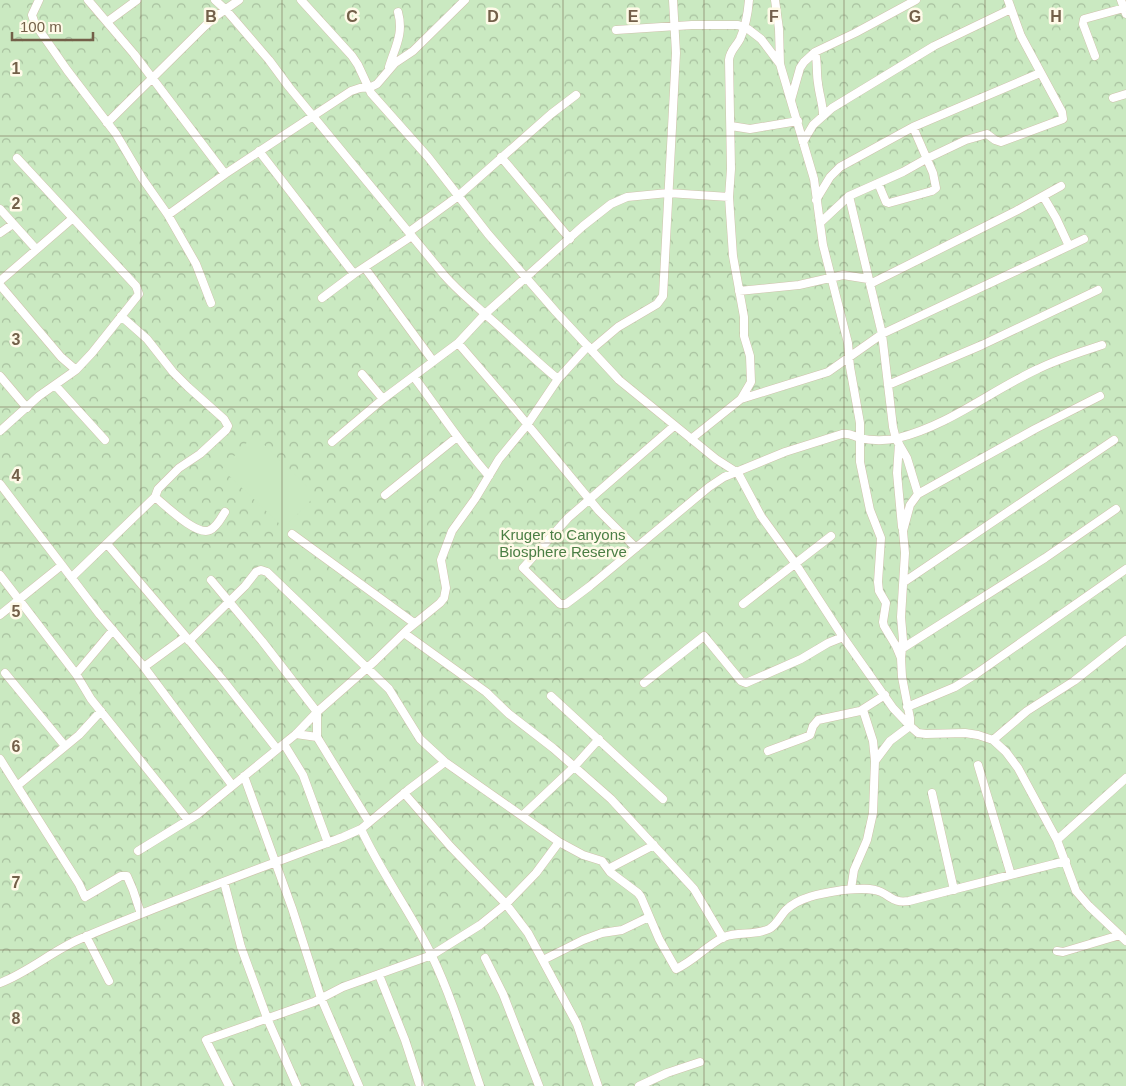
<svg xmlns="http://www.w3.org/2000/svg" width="1126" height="1086" viewBox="0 0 1126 1086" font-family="Arial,sans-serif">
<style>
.forest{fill:url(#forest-crowns)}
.garden{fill:#cae9c1}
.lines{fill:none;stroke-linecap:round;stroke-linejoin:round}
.minor-casing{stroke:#cfc2ac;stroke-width:9}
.minor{stroke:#fff;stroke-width:8}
.grid{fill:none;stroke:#736049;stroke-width:1;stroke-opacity:0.55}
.labels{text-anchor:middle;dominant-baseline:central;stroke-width:5;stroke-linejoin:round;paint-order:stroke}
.park-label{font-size:15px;fill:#4a7e44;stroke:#fffae8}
.grid-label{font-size:16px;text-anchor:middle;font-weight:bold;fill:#736049;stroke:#fffae8;stroke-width:5;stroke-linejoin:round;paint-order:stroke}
</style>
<defs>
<pattern id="forest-crowns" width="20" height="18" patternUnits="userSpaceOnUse" patternTransform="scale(1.25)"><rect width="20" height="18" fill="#cae9c1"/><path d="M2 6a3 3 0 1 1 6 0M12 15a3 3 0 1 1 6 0" fill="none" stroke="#a8c09f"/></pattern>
</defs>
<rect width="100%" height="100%" fill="#fcf7e2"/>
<!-- forest -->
<path class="forest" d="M0,0H1126V1086H0Z"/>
<!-- garden -->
<path class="garden" d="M254,435L316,495L284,528L222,469Z"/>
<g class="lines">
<defs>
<path id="minor" d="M39,0L32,15L35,24L67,70L116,134L142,178L168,215L196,264L211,303
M88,0L134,54L225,174
M215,0L226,10L269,60L289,87L444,275C457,290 472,302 486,315C511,336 533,359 558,379
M301,0L352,56L358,65L371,93L428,157L488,234L556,312L619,380L716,459L738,473L761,516L795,563L843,637L893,708L910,726L918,733L926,734L965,733L978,735L993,740L1006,752L1018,768L1057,840L1076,891L1089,906L1126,941
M775,0L779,29L780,64L814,179L823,245L848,343L850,367L860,423V462L870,510L881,538L878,582L879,591L886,603L883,622L884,626L896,646L901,658
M1121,0L1126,14
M107,22L137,0
M616,30L692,25H738L748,29L761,39L780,64
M815,52C818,63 816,73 818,83C819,94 823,104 823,115
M1095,56L1083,24L1084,19L1124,8
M389,67C395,47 404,34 398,12
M1113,98L1126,94
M791,100L800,68L804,62L815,52L855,33L916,0
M107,123L205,26L216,16L239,0
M731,126L750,129L798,121
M803,142L813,125L832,108L934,46L1011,9
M259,151L354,274
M501,157L570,239
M878,183L886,202L889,203L932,191L936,188L933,173L913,127
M849,196L882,334L893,427L896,439L907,458L918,494
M1043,196L1056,218L1069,246
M816,200L830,177L840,167L913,127L1040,73
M0,209L36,249
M168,215L225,174L351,91L360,88L371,87L377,84L395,63L413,51L465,0
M821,222L849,196L903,172L926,159L966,140L987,134L995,140L1001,142L1063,119L1062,112L1021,36L1008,0
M409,232L457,197L551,114L576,95
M0,233L13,224
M365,268L433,361
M0,281L73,218
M870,284L1016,211L1061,186
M0,285L61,357L76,370
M739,291L799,285L843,275L868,279
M322,298L354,274L412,236
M458,343L513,407L599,511L636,548
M592,349L618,327L657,304L663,296L676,53L673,0
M362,374L383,399
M0,376L27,408
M414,377C439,410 461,445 489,476
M55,385L105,440
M888,385L982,345L1098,290
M741,399L828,372L882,334L1084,239
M674,426L568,518L523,568L560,604H566L590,586L709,487L724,477L785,452L842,434C850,433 853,436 860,438C871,441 887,441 898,438C950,425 990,391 1038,369C1058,359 1081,352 1102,345
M0,431L39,396L76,370L92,353L139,294L136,286L17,158
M691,439L741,399L751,382L750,356L744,336V317L733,256L729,197L731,169L729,60C730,50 736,47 740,39C745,28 748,12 749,0
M332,442L383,399L458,343L485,314L583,226L611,204L627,197L668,193L729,197
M899,444L897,473L902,527
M0,484L100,615L144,667L232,785
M385,495L457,437
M155,497C165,505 197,537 210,530C217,527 221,518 225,512
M292,534L414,623
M107,544L222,679L277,749
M0,575L76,674L91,699L188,820
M72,577L155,497L158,489L179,468L200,454L226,430L228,426L224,419L188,387L173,372L147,339L121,316
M211,580L262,641L317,712V737L369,822
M904,582L1114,440
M743,604L831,536
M0,615L62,565
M404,633L486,692L509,714L553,748L611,799L694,889L723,938
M189,641L245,586L256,572L261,570L267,572L389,689L420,739L445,762L559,842L583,855L602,861L610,872L638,893L641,897L659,939L676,969C694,961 707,945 724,937C738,931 754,936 769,929C777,925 780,916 786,910C800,896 825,893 843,890C855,889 871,887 881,892C893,898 894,903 909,901L1066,861
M903,648L1045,558L1116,509
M144,667L185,637
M5,673L65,746
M76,674L113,630
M644,683L704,636L741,681L746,683L801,659L828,643L843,637
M551,696L663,799
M907,707L955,687L976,674L1126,569
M863,710L873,741L875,761
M296,734L317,737
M993,740L1027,711L1074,681L1126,640
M284,744L303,775L328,843
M768,751L806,737L810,735L813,726L818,720L860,711L885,695
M0,759L79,884L85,897L121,876H127L133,890L141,914
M978,765L1011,875
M244,776L292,908L321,998L359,1086
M17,786L79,735L101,711
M404,793L450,846L506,904L528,933L577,1024L598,1086
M932,793L954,890
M522,816L574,767L599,739
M361,829C381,873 411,912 432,956C452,998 465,1042 480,1086
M1057,840L1126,778
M138,851L198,814L296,734L317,712L375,661L408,629L440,603L444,598L446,588L441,560L452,531L475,499L499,459L527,425L558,379L588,346
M608,869L654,845
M224,882L241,947L267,1018L297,1086
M851,889L854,870L867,840L873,813L875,761L890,741L910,726V718L902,677L901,658L903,640L901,617L905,553L903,531L910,505L918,494L1035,429L1100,396
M86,936L109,981
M1057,951L1063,952L1120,935
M485,958L503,994L539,1086
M543,960L583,940L602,933L622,930L649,917
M379,975L405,1040L420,1086
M0,983C29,972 52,951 80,939C167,902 255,870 343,837L361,829L408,790L445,762
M229,1086L206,1040L314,1002L343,987L432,955L480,925L506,904L536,873L559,842
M639,1086L667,1073L700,1062"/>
</defs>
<!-- minor casing -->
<use href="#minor" class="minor-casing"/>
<!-- minor -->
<use href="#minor" class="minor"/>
</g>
<!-- grid -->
<path class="grid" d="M141,0V1086M282,0V1086M422,0V1086M563,0V1086M704,0V1086M844,0V1086M985,0V1086M0,136H1126M0,272H1126M0,407H1126M0,543H1126M0,679H1126M0,814H1126M0,950H1126"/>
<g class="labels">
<!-- park labels -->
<g class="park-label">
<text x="563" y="534">Kruger to Canyons<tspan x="563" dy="17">Biosphere Reserve</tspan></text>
</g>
</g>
<g class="grid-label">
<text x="211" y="22">B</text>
<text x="352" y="22">C</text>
<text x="493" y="22">D</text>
<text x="633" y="22">E</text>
<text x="774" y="22">F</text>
<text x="915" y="22">G</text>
<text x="1056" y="22">H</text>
<text x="16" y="74">1</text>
<text x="16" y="209">2</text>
<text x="16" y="345">3</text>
<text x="16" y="481">4</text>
<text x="16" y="617">5</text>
<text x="16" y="752">6</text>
<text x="16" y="888">7</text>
<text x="16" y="1024">8</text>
</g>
<!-- scale -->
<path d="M12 32v8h81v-8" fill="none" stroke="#736049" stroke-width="2.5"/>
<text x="20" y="32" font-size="15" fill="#736049" stroke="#fffae8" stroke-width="4" paint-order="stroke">100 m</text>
</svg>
